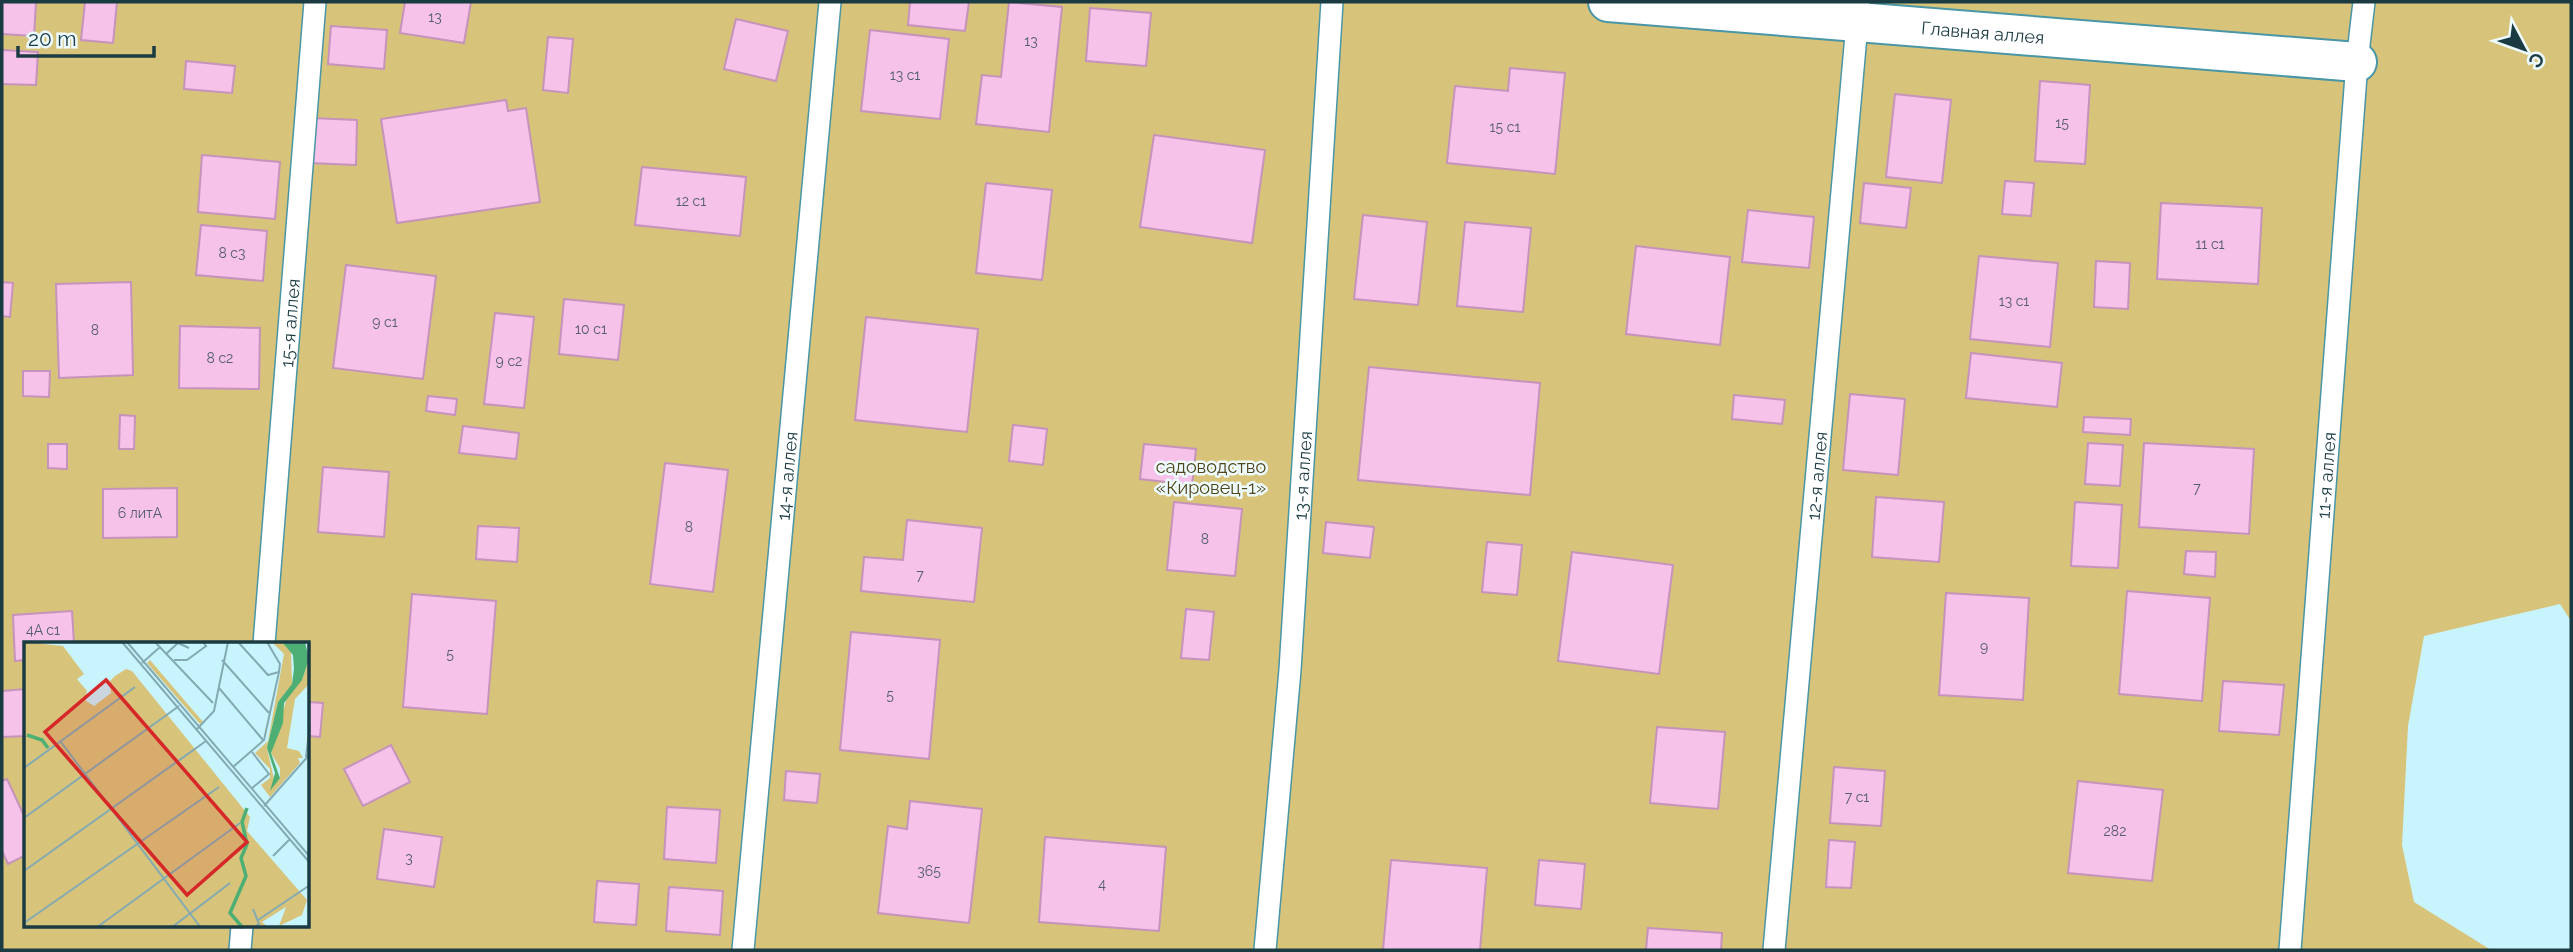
<svg xmlns="http://www.w3.org/2000/svg" width="2573" height="952" viewBox="0 0 2573 952" font-family="Raleway,sans-serif">
<style>
.green{fill:#d8c37a;fill-rule:evenodd}
.building{fill:#f6c2ea;stroke:#c593bb;stroke-width:2}
.lines{fill:none;stroke-linecap:round;stroke-linejoin:round}
.lane-casing{stroke:#4996a6;stroke-width:24}
.street-casing{stroke:#4996a6;stroke-width:42}
.lane{stroke:#fff;stroke-width:21}
.street{stroke:#fff;stroke-width:38}
.labels{text-anchor:middle;dominant-baseline:central;stroke-width:5;stroke-linejoin:round;paint-order:stroke}
.number-label{font-size:14px;fill:#525d6d}
.street-label{font-size:18px;fill:#1b3b43;stroke:#edfbff}
.park-label{font-size:18px;fill:#504418;stroke:#edfbff}
.inset-river{fill:none;stroke:#4daf73;stroke-width:3.5}
.inset-road{fill:none;stroke:#83aab3;stroke-width:2}
.view{fill:#d62828;fill-opacity:0.15;stroke:#d62828;stroke-width:3.5}
.inset-edge{fill:none;stroke:#1b3b43;stroke-width:3.5}
</style>
<rect width="100%" height="100%" fill="#c8f4fe"/>
<!-- green -->
<path class="green" d="M2,2H2571V621L2560,604L2424,636L2408,726L2402,845L2414,902L2491,950H2ZM26,644H308V926H26Z"/>
<!-- building -->
<path class="building" d="M2,2H36L34,36L2,34Z
M85,2H117L113,43L81,40Z
M405,2H471L464,43L400,33Z
M910,2H969L965,31L908,25Z
M1009,2L1062,7L1049,132L976,124L982,75L1001,77Z
M1090,8L1151,13L1146,66L1086,61Z
M736,19L788,31L776,81L724,69Z
M331,26L387,30L384,69L328,64Z
M870,30L949,39L940,119L861,111Z
M548,37L573,39L568,93L543,90Z
M2,50L38,52L36,85L2,84Z
M186,61L235,66L232,93L184,89Z
M1510,68L1565,73L1555,174L1447,163L1455,86L1508,91Z
M2040,81L2090,85L2085,164L2035,161Z
M1895,94L1951,100L1942,183L1886,177Z
M506,100L508,111L526,108L540,202L397,223L381,119Z
M311,118L357,120L356,165L309,163Z
M1154,135L1265,150L1252,243L1140,227Z
M202,155L280,162L275,219L198,212Z
M642,167L746,177L740,236L635,225Z
M2005,181L2034,183L2031,216L2002,214Z
M986,183L1052,190L1042,280L976,273Z
M1864,183L1911,188L1906,228L1860,223Z
M2161,203L2262,208L2258,284L2157,279Z
M1748,210L1814,217L1809,268L1742,262Z
M1363,215L1427,222L1418,305L1354,299Z
M1465,222L1531,228L1523,312L1457,306Z
M201,225L267,231L263,281L196,275Z
M1636,246L1730,257L1720,345L1626,334Z
M1979,256L2058,263L2050,347L1970,339Z
M2096,261L2130,263L2128,309L2094,307Z
M346,265L436,276L423,379L333,368Z
M2,282L13,283L10,317L2,316Z
M131,282L133,375L59,378L56,284Z
M564,299L624,305L618,360L559,354Z
M495,313L534,317L524,408L484,404Z
M866,317L978,329L967,432L855,420Z
M180,326L260,328L259,389L179,388Z
M1971,353L2062,363L2057,407L1966,398Z
M1369,367L1540,383L1530,495L1358,480Z
M23,371H50L49,397L23,396Z
M1850,394L1905,399L1898,475L1843,470Z
M1734,395L1785,400L1782,424L1732,419Z
M428,396L457,399L455,415L426,411Z
M120,415L135,416L134,449H119Z
M2084,417L2131,419L2130,435L2083,432Z
M1013,425L1047,429L1043,465L1009,461Z
M463,426L519,433L516,459L459,453Z
M2088,443L2123,445L2120,486L2085,484Z
M2144,443L2254,449L2249,534L2139,527Z
M48,444H67V469L48,468Z
M1144,444L1196,449L1192,485L1140,479Z
M665,463L728,470L713,592L650,584Z
M323,467L389,472L384,537L318,532Z
M177,488V537L103,538V489Z
M1876,497L1944,502L1939,562L1872,557Z
M1174,502L1242,509L1235,576L1167,570Z
M2075,502L2122,505L2118,568L2071,566Z
M907,520L982,528L974,602L861,591L864,557L903,560Z
M1326,522L1374,527L1370,558L1323,553Z
M478,526L519,528L517,562L476,559Z
M1487,542L1522,545L1517,595L1482,592Z
M2186,551L2216,552L2215,577L2184,574Z
M1572,552L1673,565L1659,674L1558,661Z
M2127,591L2210,598L2202,701L2119,694Z
M1946,593L2029,598L2023,700L1939,695Z
M412,594L496,601L487,714L403,707Z
M1186,609L1214,612L1209,660L1181,658Z
M72,611L74,644H26V660L15,661L13,615Z
M851,632L940,640L929,759L840,750Z
M2223,681L2284,685L2279,735L2219,731Z
M26,689V736L2,737V691Z
M308,702L323,703L320,737L308,736Z
M1657,727L1725,732L1718,809L1650,803Z
M391,745L410,782L363,806L344,769Z
M1834,767L1885,771L1881,826L1830,823Z
M786,771L820,774L817,803L784,800Z
M7,779L26,820V855L8,864L2,851V781Z
M2078,781L2163,790L2152,881L2068,873Z
M910,801L982,809L969,923L878,913L888,826L907,829Z
M667,807L720,810L716,863L664,859Z
M384,829L442,837L434,887L377,879Z
M1045,837L1166,847L1159,931L1039,922Z
M1829,840L1855,842L1851,888L1826,887Z
M1391,860L1487,868L1480,950H1383Z
M1539,860L1585,864L1581,909L1535,905Z
M597,881L639,884L636,925L594,922Z
M669,887L723,891L720,935L666,931Z
M1648,928L1722,933L1721,950H1646Z"/>
<g class="lines">
<defs>
<g id="lane">
<path id="s1" d="M264,644L315,2"/>
<path d="M240,950L242,926"/>
<path id="s2" d="M743,950L830,2"/>
<path id="s3" d="M1265,950L1290,670L1332,2"/>
<path id="s4" d="M1774,950L1859,2"/>
<path id="s5" d="M2290,950L2357,62L2364,2"/>
</g>
<g id="street">
<path id="s6" d="M1608,2L2357,62"/>
</g>
</defs>
<!-- lane casing -->
<use href="#lane" class="lane-casing"/>
<!-- street casing -->
<use href="#street" class="street-casing"/>
<!-- lane -->
<use href="#lane" class="lane"/>
<!-- street -->
<use href="#street" class="street"/>
</g>
<g class="labels">
<!-- number labels -->
<g class="number-label">
<text x="435" y="17">13</text>
<text x="1031" y="41">13</text>
<text x="905" y="75">13 с1</text>
<text x="2062" y="123">15</text>
<text x="1505" y="127">15 с1</text>
<text x="691" y="201">12 с1</text>
<text x="2210" y="244">11 с1</text>
<text x="232" y="253">8 с3</text>
<text x="2014" y="301">13 с1</text>
<text x="385" y="322">9 с1</text>
<text x="591" y="329">10 с1</text>
<text x="95" y="330">8</text>
<text x="220" y="358">8 с2</text>
<text x="509" y="361">9 с2</text>
<text x="2197" y="488">7</text>
<text x="140" y="513">6 литА</text>
<text x="689" y="527">8</text>
<text x="1205" y="539">8</text>
<text x="920" y="575">7</text>
<text x="43" y="630">4А с1</text>
<text x="1984" y="647">9</text>
<text x="450" y="654">5</text>
<text x="890" y="695">5</text>
<text x="1857" y="797">7 с1</text>
<text x="2115" y="831">282</text>
<text x="409" y="858">3</text>
<text x="929" y="871">365</text>
<text x="1102" y="884">4</text>
</g>
<!-- street labels -->
<g class="street-label">
<text stroke="none"><textPath href="#s6" startOffset="376">Главная аллея</textPath></text>
<text stroke="none"><textPath href="#s1" startOffset="322">15-я аллея</textPath></text>
<text stroke="none"><textPath href="#s2" startOffset="476">14-я аллея</textPath></text>
<text stroke="none"><textPath href="#s3" startOffset="476">13-я аллея</textPath></text>
<text stroke="none"><textPath href="#s4" startOffset="476">12-я аллея</textPath></text>
<text stroke="none"><textPath href="#s5" startOffset="476">11-я аллея</textPath></text>
</g>
<!-- park labels -->
<g class="park-label">
<text x="1211" y="466">садоводство<tspan x="1211" dy="21">«Кировец-1»</tspan></text>
</g>
</g>
<!-- overview -->
<g transform="translate(24 642)">
<rect width="285" height="285" fill="#c8f4fe"/>
<path d="M0,0L39,4L60,32L53,37L63,49L61,58L70,64L87,51L86,39L91,34L102,27L108,29L226,175L223,189L283,258L278,273L255,284L262,265L238,280L245,286L0,285ZM248,0H258L267,10L268,40L278,38L285,17V42L271,57L263,106L275,109L279,116H274L276,121L246,155L237,143L246,136V127L231,111L244,99L260,12ZM266,45L247,111L256,126V136L250,137L243,106L254,60ZM126,18L179,80L176,82L123,21Z" fill="#d8c37a" fill-rule="evenodd"/>
<path d="M258,0H281L285,17L278,38L260,61L259,81L247,111L256,136L246,149L251,131L243,106L254,60L268,42L270,27L269,13Z" fill="#4daf73"/>
<path class="inset-river" d="M3,93L18,98L24,106M219,286L206,271L222,234L217,216L223,202L218,180L223,166"/>
<path class="inset-road" d="M98,0L286,221M103,0L286,215M131,0L189,61M214,0L244,33L255,30L256,22L243,0M142,12L154,1L165,6M150,18H163L182,4L179,0M198,18L245,71M118,21L136,5M195,46L239,98M173,87L190,69L204,0M37,100L177,286M282,115L286,82M209,125L240,98L255,30M0,126L111,45M227,147L245,132L228,110M240,164L286,112M0,176L155,64M249,214L265,198M0,229L182,99M234,278L286,243M0,281L195,145M72,286L216,181M147,286L206,241M229,286L235,282L229,267"/>
<path class="view" d="M82,38L223,200L163,253L21,90Z"/>
<rect width="285" height="285" class="inset-edge"/>
</g>
<!-- border -->
<rect width="2573" height="952" fill="none" stroke="#1b3b43" stroke-width="7"/>
<!-- north arrow -->
<g transform="translate(2524 49) rotate(131)" stroke="#edfbff" stroke-width="5" paint-order="stroke">
<path d="M0-5L12 26L0 18L-12 26Z" fill="#1b3b43"/>
<text y="-10" font-size="19" font-weight="bold" text-anchor="middle" fill="#1b3b43">С</text>
</g>
<!-- scale -->
<path d="M18 46v10h136v-10" fill="none" stroke="#1b3b43" stroke-width="3.5"/>
<text x="28" y="46" font-size="21" fill="#1b3b43" stroke="#edfbff" stroke-width="5" paint-order="stroke">20 m</text>
</svg>
